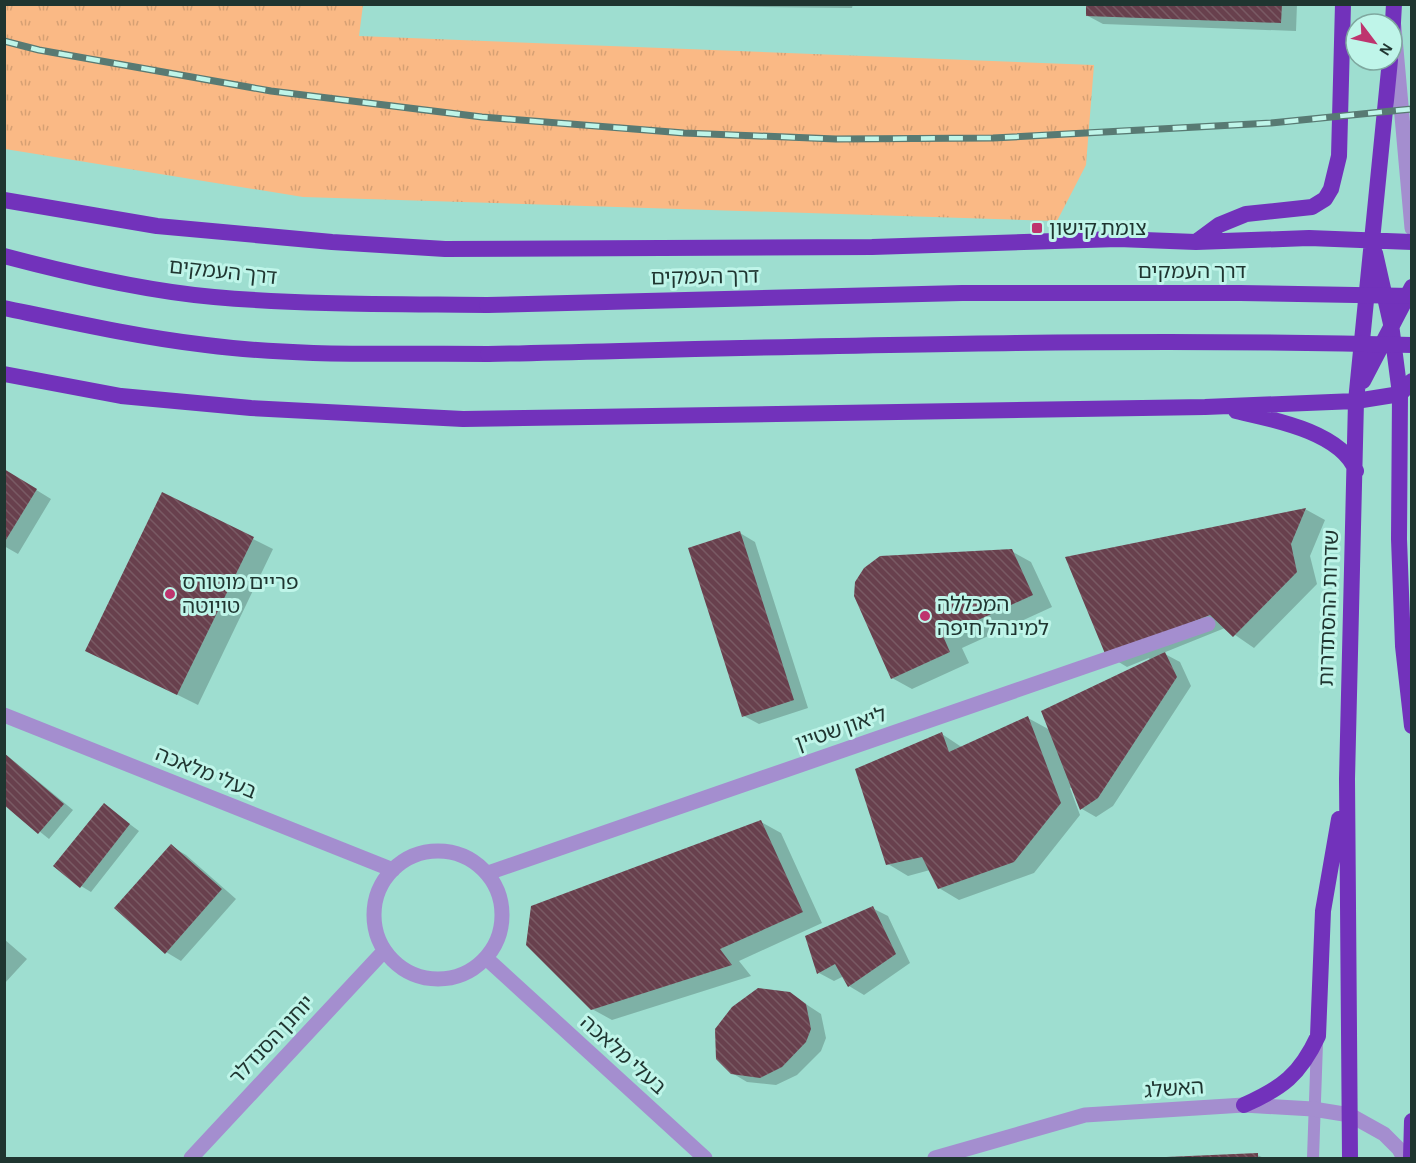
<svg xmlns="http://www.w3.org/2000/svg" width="1416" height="1163" viewBox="0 0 1416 1163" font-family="'Alegreya Sans','Noto Sans Hebrew',sans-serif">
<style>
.built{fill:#9eded0;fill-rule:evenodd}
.grass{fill:url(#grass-tufts)}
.shadow{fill:#0003}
.building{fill:url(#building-back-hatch)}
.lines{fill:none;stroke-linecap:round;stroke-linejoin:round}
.service{stroke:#a48ecf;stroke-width:12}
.minor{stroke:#a48ecf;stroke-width:15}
.tertiary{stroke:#a48ecf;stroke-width:15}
.trunk{stroke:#7232bb;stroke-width:16}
.rail-casing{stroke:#587a73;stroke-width:7}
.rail{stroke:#bff5e9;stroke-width:4.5;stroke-dasharray:14;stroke-linecap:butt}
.trunk-bridge{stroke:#7232bb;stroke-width:16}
.poi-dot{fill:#be346e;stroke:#bff5e9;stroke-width:2}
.labels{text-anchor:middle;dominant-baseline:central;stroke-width:6;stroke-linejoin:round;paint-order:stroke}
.poi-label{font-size:21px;fill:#1f3530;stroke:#bff5e9;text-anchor:start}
.street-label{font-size:21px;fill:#1f3530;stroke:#bff5e9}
</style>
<defs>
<pattern id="grass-tufts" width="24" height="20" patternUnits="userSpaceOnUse" patternTransform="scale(1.5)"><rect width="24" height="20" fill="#fab985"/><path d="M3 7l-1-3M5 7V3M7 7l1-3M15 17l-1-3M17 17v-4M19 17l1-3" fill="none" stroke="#d6a073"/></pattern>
<pattern id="building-back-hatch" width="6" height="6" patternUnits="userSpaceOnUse" patternTransform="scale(1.5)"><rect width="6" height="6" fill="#68404d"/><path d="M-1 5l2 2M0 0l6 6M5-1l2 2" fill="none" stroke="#795a64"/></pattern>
</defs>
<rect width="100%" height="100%" fill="#b2e8dc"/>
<!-- built -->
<path class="built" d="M5,5H1411V1158H5ZM1356,24H1392V60H1356Z"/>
<!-- grass -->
<path class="grass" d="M4,5H363L359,36L1094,65L1086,165L1057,221L303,197L5,149Z"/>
<!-- shadow -->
<path class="shadow" d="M476,4H853L852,8Z
M1088,4H1297L1296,31L1103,24L1088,16Z
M4,470L51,499L18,554L4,546Z
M163,494L273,549L198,705L87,650Z
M1305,509L1325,520L1310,556L1317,584L1254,648L1225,628L1163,653L1180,662L1191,686L1113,806L1096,817L1082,809L1073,787L1070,788L1080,815L1034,873L959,900L939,888L930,870L908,876L888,864L942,734L963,748L1028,718L1050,730L1150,660L1149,658L1127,667L1107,655Z
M740,533L755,542L808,708L759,724L744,716Z
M1011,551L1031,562L1052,607L962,648L969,663L912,689L892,678Z
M4,753L73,810L49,839L4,803Z
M104,805L139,831L91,892L81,886Z
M761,822L781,833L822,923L739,961L751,976L612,1020L592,1009Z
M171,846L186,855L236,899L181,961L166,952Z
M872,908L888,916L910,963L864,995L849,986L844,976L834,981L819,973Z
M4,939L27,959L4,984Z
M789,993L821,1014L826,1038L821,1051L797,1075L776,1085L747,1082L732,1073Z
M1257,1155L1264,1158H1155Z"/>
<!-- building -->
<path class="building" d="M1086,4H1282L1281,23L1086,16Z
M4,469L37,489L4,543Z
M162,492L254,537L177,695L85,651Z
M1306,508L1291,544L1297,572L1233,637L1210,615L1106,656L1065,557Z
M740,531L794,700L742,717L688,548Z
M1012,549L1033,595L943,636L950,652L891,679L854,596L855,582L864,568L880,556Z
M1165,652L1177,677L1098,798L1080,810L1041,711Z
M1028,716L1061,803L1014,862L938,889L922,857L886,865L855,769L942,732L949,752Z
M4,753L64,804L38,834L4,805Z
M104,803L130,824L80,888L53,866Z
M761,820L803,912L720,949L732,965L591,1010L526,945L531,906Z
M171,844L222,889L165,954L114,908Z
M873,906L896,954L848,987L835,964L817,974L805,936Z
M758,988L790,992L806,1004L811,1029L806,1042L782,1067L760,1078L731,1074L716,1059L715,1029L732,1007Z
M1258,1153V1158H1166V1157Z"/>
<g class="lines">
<!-- service -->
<path class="service" d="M1313,1158L1317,1043"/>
<!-- minor -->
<path class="minor" d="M1394,27L1412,228"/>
<!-- tertiary -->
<path class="tertiary" d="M4,715L393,870
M374 915a64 64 0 1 1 128 0a64 64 0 1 1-128 0Z
M488,873L1208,624
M486,958L705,1158
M191,1158L384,951
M935,1158L1085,1115L1244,1105L1313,1109L1350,1115L1384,1134L1399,1149L1404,1158"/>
<!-- trunk -->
<path class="trunk" d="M1392,40L1394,4
M4,200L157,226L332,242L445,249L872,247L1118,239L1196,242L1309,238L1412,242
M1196,242L1219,225L1246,214L1312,207L1325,199L1331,189L1339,156L1343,4
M1375,253L1391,324L1400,394L1399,539L1403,646L1412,726
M4,256C72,274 145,291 214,297C305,305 396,304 487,305
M4,308C71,322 138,337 206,345C299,357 395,353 488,354
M4,374L121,396L251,408L463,419L1205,407L1356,401L1400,394L1412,381
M1363,381L1412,287
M1236,411C1271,419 1342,432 1356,471
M1244,1105C1282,1088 1300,1075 1318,1036L1323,911L1339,819
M1350,1158L1347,779L1356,401L1390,60
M1411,1158L1412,1121"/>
<defs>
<path id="rail" d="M4,41L39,50L271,91L482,117L684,133L836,139L993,138L1271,123L1412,109"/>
</defs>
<!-- rail casing -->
<use href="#rail" class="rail-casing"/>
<!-- rail -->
<use href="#rail" class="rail"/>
<!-- trunk-bridge -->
<path class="trunk-bridge" d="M487,305L962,293H1240L1412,296
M488,354C796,347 1104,337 1412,345"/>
</g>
<!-- markers -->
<g class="poi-dot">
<rect x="1031" y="222" width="12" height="12" rx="3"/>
<circle cx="170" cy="594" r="6"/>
<circle cx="925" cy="616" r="6"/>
</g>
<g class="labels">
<!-- poi labels -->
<g class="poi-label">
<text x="1049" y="228">צומת קישון</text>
<text x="182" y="582">פריים מוטורס<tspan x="182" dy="24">טויוטה</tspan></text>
<text x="937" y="604">המכללה<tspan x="937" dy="24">למינהל חיפה</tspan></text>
</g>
<!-- street labels -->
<g class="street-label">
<text x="1192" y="271">דרך העמקים</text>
<text transform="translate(223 272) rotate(6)">דרך העמקים</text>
<text transform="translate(705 277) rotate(-1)">דרך העמקים</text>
<text transform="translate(1329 608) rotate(-88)">שדרות ההסתדרות</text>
<text transform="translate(841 729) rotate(-19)">ליאון שטיין</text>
<text transform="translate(206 773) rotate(22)">בעלי מלאכה</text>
<text transform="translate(272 1040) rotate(-47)">יוחנן הסנדלר</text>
<text transform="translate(623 1055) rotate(42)">בעלי מלאכה</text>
<text transform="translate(1174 1089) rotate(-4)">האשלג</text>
</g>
</g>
<!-- border -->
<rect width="1416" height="1163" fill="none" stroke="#1f3530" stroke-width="12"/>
<!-- north arrow -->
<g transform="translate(1374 42) rotate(122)"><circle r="28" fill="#bff5e9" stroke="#7fa89f" stroke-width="1.5"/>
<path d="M0-4.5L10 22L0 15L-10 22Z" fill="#be346e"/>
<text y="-9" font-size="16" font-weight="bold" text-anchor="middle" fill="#1f3530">N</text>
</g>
</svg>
